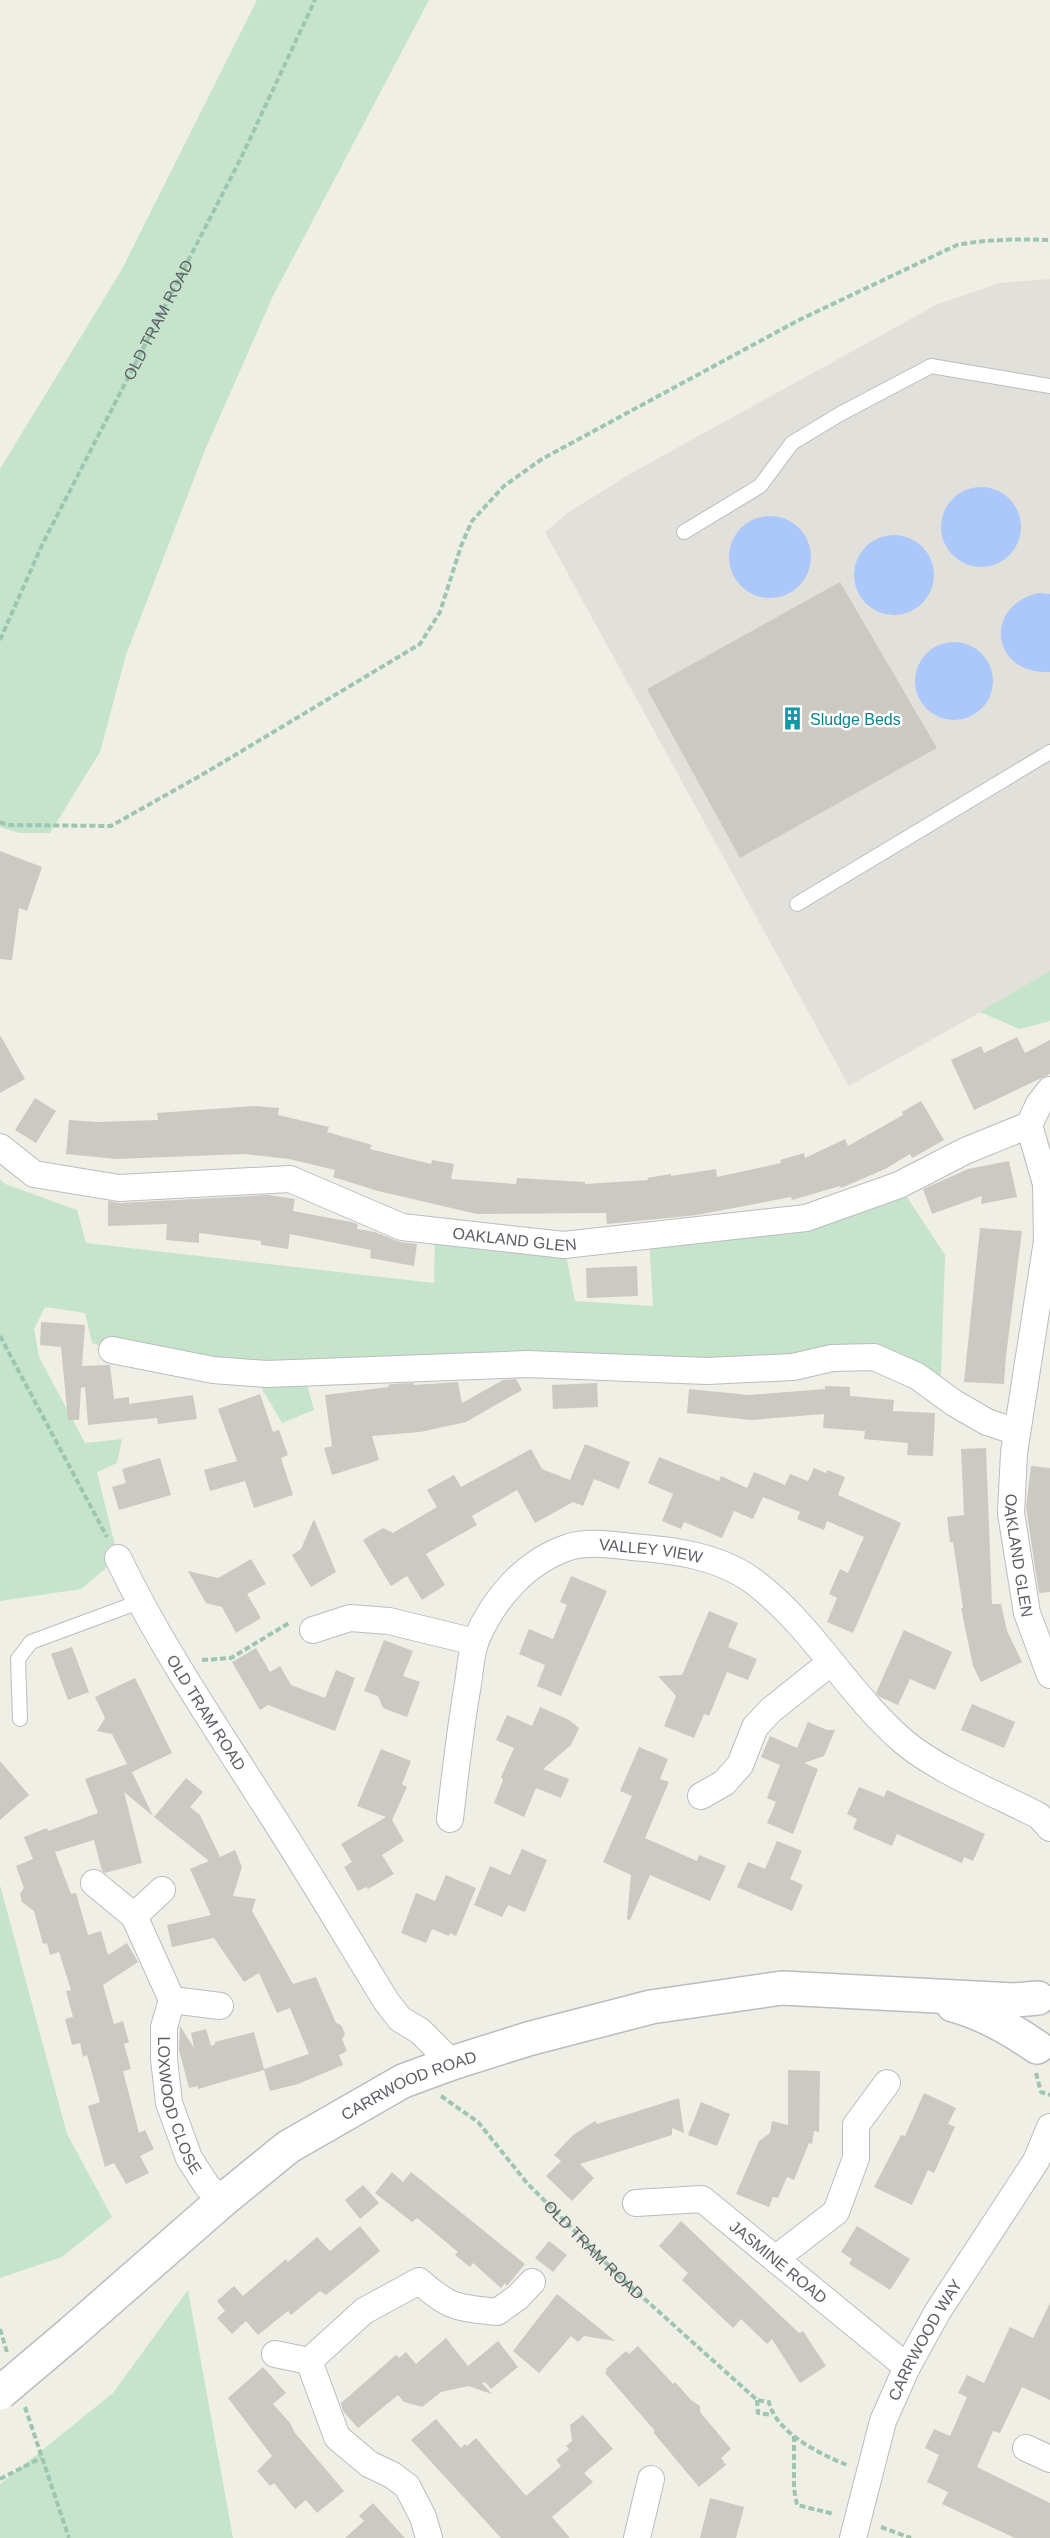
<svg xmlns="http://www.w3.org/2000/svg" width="1050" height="2538" viewBox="0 0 1050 2538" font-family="Helvetica,sans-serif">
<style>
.industrial{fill:#e1e0da}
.green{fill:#c5e4cb}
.water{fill:#acc7f9}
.building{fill:#cbc9c2}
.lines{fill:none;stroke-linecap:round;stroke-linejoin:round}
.service-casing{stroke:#bbbcc1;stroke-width:16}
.minor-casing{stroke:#bbbcc1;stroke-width:28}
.tertiary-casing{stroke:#bbbcc1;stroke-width:36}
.path{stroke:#9ec4b2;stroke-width:4;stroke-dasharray:6 3;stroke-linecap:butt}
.service{stroke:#fff;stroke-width:14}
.minor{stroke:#fff;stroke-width:26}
.tertiary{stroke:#fff;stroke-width:33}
.tertiary-bridge-casing{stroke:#bbbcc1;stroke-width:36;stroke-linecap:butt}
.tertiary-bridge{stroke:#fff;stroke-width:33}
.labels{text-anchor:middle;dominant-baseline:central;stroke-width:5;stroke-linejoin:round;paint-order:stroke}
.street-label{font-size:16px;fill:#5e5f65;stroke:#fff}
.culture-label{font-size:16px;fill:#0d838f;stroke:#fff;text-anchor:start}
</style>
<rect width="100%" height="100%" fill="#efefe6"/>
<!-- industrial -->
<path class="industrial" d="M1050,279V973L849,1086L545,532L569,512L635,471L938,304L1000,283Z"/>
<!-- green -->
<path class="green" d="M257,0H429L273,296L205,450L126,655L100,752L50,833H19L0,827V469L121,271Z
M1050,971V1021L1020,1029L980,1012Z
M0,1179L5,1184L77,1210L86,1243L434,1283L435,1231L564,1245L575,1301L653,1306L649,1236L806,1218L899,1185L945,1255L941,1376L874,1357L304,1374L314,1410L282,1423L257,1380L112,1350L92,1343L85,1313L45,1307L34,1329L39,1357L85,1443L122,1439L117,1463L97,1472L118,1558L81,1589L0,1601Z
M0,1885L67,2134L112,2217L62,2257L0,2278Z
M188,2290L233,2538H0V2484L113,2393Z"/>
<!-- water -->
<path class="water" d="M941 527a40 40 0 1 1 80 0a40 40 0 1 1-80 0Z
M729 557a41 41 0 1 1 82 0a41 41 0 1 1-82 0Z
M854 575a40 40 0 1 1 80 0a40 40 0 1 1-80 0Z
M1038,593L1050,594V672C992,675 982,607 1038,593Z
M915 681a39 39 0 1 1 78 0a39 39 0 1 1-78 0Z"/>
<!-- building -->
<path class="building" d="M840,582L937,748L740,858L647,689Z
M0,851L42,867L27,911L19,908L12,960L0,959Z
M0,1035L25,1079L0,1093Z
M1017,1037L1025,1053L1050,1040V1074L974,1110L951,1060L981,1046L984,1053Z
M35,1098L56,1111L36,1143L15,1130Z
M921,1101L944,1140L912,1158L910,1154L885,1169L841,1188L840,1186L792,1200L791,1197L697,1215L607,1224L606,1213L477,1214L378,1191L333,1177L335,1170L289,1159L244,1154L116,1159L66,1154L69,1120L97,1122L158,1120L157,1113L254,1106L279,1108L278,1115L329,1127L327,1132L372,1145L370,1149L431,1164L432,1160L454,1164L451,1179L516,1184L517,1178L585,1182V1184L648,1180L647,1178L671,1174V1176L716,1169L717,1177L781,1163L780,1160L804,1153L805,1158L845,1139L848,1146L903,1115L902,1112Z
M1009,1161L1017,1197L981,1204L982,1196L932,1214L923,1189L968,1169Z
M268,1195L295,1199L293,1211L351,1222L358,1224L357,1229L375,1232L400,1242L417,1244L414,1266L370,1258L371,1250L290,1234L288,1249L261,1245V1241L199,1233V1243L166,1240L167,1224L108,1226V1201L120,1203Z
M980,1228L1022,1231L1006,1356L1004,1384L964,1382Z
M637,1266L638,1296L587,1298L586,1268Z
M41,1322L85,1325L82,1366L110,1365L114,1399L129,1397V1404L193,1395L197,1419L158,1424L157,1418L88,1425L85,1387L81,1388L79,1420H68L61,1347L40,1345Z
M516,1379L522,1390L466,1422L420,1432L372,1436L379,1460L332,1475L324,1448L332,1446L325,1395L389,1387L388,1385L392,1384L414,1383V1385L458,1382L462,1403L503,1380Z
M597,1383L598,1407L553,1409L552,1385Z
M825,1386L850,1387V1396L894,1400L893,1411L935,1413L933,1456L907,1455L908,1443L864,1439L865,1431L823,1428L824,1414L751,1420L687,1413L689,1389L749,1395L825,1389Z
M260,1394L273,1432L279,1430L288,1455L281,1458L293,1495L254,1508L245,1481L210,1491L204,1470L237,1461L218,1409Z
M585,1444L630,1462L619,1489L594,1479L583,1506L573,1502L535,1523L517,1490L472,1516L477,1525L426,1554L445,1585L422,1600L407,1576L391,1586L363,1540L383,1528L393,1533L437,1507L427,1490L454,1475L461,1487L531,1449L542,1469L570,1480Z
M986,1448L992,1604H1001L1007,1631L1022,1662L981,1682L973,1666L961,1608H963L953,1542H950L947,1517L964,1515L961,1449Z
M659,1457L719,1481L721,1476L747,1488L754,1472L785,1485L790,1474L808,1481L814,1468L826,1473L827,1470L845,1477L838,1495L901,1523L853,1633L827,1622L837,1598L829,1594L840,1569L848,1573L864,1537L827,1521L824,1530L797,1519L800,1512L763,1497L753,1519L734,1511L722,1538L684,1522L681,1529L662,1521L673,1494L648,1483Z
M160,1458L171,1495L119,1510L112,1487L126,1483L122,1469Z
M1031,1466L1050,1468V1592L1039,1593L1033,1554L1026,1507Z
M314,1519L336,1572L311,1587L292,1555L301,1549Z
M251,1559L266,1584L247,1594L261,1618L236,1633L222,1607L206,1603L188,1571L218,1578Z
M571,1576L607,1591L561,1696L537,1686L545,1665L519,1654L529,1629L553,1639L567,1605L560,1602Z
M709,1611L738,1623L728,1647L757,1659L748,1680L727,1672L709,1716L704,1714L694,1738L664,1726L676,1696L658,1676L682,1675Z
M904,1630L952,1652L935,1690L910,1679L898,1705L880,1697L876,1693Z
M384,1640L413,1651L403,1676L420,1682L407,1717L383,1708L378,1696L364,1691Z
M72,1647L89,1692L68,1700L51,1654Z
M256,1648L270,1672L280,1666L291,1685L325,1698L336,1670L355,1678L335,1731L268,1705L260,1710L232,1662Z
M135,1678L172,1753L132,1772L153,1816L124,1792L142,1863L105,1873L102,1871L94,1840L55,1852L71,1894L76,1893L88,1935L101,1931L108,1955L127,1943L138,1962L103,1985L114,2024L123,2021L129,2042L124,2044L131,2069L123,2071L139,2133L145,2130L154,2149L140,2156L149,2173L126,2184L114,2163L105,2167L88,2106L100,2102L87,2055L83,2057L80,2043L72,2045L65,2019L73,2017L66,1991L71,1990L59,1952L50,1955L47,1943L43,1944L34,1911L22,1902L20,1894L24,1888L16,1866L33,1859L24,1837L47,1828L48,1831L98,1813L85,1779L127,1764L112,1734L97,1731L105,1718L95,1697Z
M972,1704L1015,1722L1004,1748L961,1730Z
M540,1707L569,1720L579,1728L571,1745L543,1769L569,1779L561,1798L536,1788L524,1817L494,1803L503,1780L501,1777L514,1748L496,1740L507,1715L532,1726Z
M808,1722L827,1730H835L824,1756L804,1763L818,1769L793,1834L767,1823L776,1802L767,1798L780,1765L761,1757L770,1736L797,1748Z
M639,1747L668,1759L660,1779L669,1782L645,1838L697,1861L699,1855L726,1866L710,1901L650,1875L630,1920L627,1919L631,1875L603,1862L632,1796L620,1791Z
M381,1749L411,1761L402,1784L407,1787L392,1820L404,1841L382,1855L394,1874L368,1889L366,1887L358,1891L344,1867L352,1862L341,1844L386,1817L357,1806Z
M0,1761L29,1795L0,1820Z
M186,1778L203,1792L190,1807L200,1815L220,1857L235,1850L242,1867L233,1896L256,1899L252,1911L293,1984L316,1977L336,2023L341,2025L345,2034L342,2039L347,2051L339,2055L343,2065L298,2084L270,2091L264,2070L198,2089V2086L189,2088L179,2050L180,2026L194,2048L191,2033L206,2029L211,2046L215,2044V2042L254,2032L264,2069L309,2054L290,2008L277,2013L259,1973L244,1982L214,1938L172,1947L167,1925L211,1915L190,1869L209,1861L154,1817Z
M859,1787L884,1797L887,1790L985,1834L973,1861L964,1857L962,1863L897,1834L892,1846L853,1829L857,1819L847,1814Z
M777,1841L802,1851L790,1879L803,1885L792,1911L737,1887L748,1862L765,1869Z
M522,1849L547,1860L525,1912L508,1905L502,1917L474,1905L490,1866L510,1875Z
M446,1875L476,1888L456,1936L450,1933L449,1936L432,1929L426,1943L401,1933L416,1893L435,1901Z
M788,2070L820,2071L819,2132L814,2131L812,2144L809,2143L794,2180L787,2177L778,2198L773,2197L769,2207L736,2194L759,2141L770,2133L772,2121L788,2125Z
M924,2093L956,2108L948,2124L955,2127L934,2173L928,2170L912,2205L874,2187L901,2135L905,2136Z
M679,2098L684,2133L672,2128V2135L580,2164L594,2178L572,2201L546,2176L561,2161L554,2155L573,2135L595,2121L597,2124Z
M701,2102L730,2114L717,2146L688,2135Z
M392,2172L403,2182L411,2172L525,2264L507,2286L505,2283L501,2288L473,2263L470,2267L455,2255L458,2252L417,2218L412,2222L375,2193Z
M363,2185L379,2203L360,2219L345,2200Z
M681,2221L799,2333L803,2331L826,2366L800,2383L772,2339L767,2344L741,2319L733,2328L682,2280L688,2273L659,2246Z
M360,2226L380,2251L326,2295L320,2291L291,2315L288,2311L258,2335L246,2321L232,2334L217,2318L225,2311L217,2301L234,2286L243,2296L286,2259L288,2262L317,2237L330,2251Z
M857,2226L910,2259L890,2290L849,2264L852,2259L841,2252Z
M549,2241L567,2255L553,2272L535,2258Z
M557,2294L615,2341L584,2336L578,2342L571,2336L539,2373L513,2351Z
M1050,2303V2400L1022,2387L1000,2433L993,2431L977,2467L1050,2503V2538H1015L942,2504L948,2492L927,2482L939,2455L925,2448L934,2429L950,2436L967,2397L958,2393L967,2375L984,2383L1010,2327L1033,2338Z
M446,2338L468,2366L498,2341L518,2367L491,2389L485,2382L482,2383L492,2394L468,2386L441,2392L422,2407L404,2402L398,2395L358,2428L343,2411L341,2403L396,2355L399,2358L406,2352L416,2364Z
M638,2346L673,2384L675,2382L691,2400L700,2406V2412L731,2449L721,2458L726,2465L699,2487L653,2432L655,2431L605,2373L607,2370L606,2369L626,2351L629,2354Z
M263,2367L286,2393L273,2404L290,2423L295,2433L344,2491L317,2513L306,2500L295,2509L274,2483L270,2486L257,2471L272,2456L228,2398Z
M583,2415L613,2449L584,2473L593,2482L552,2517L570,2538H501L411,2440L436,2419L461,2448L465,2444L467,2446L476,2438L526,2496L561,2466L556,2460L569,2449L566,2446L572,2441L570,2425Z
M710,2498L744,2507L736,2538H700Z
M373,2503L405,2538H345L364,2521L359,2516Z"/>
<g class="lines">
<defs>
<path id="service" d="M684,532L760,486L792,443L840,414L931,366L1050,386
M797,904L1050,752
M20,1719L18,1659L31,1642L139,1602"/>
<g id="minor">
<path id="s3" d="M1029,1125L1046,1184L1047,1241L1014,1453L1011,1513L1027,1613L1050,1675"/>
<path id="s4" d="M0,1147L34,1174L119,1188L290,1179L402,1227L564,1245L806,1218L899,1185L965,1151L1029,1125L1039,1104L1050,1090"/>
<path d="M112,1350L213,1370L267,1374L527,1364L707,1371L793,1367L832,1358L874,1357L917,1376L954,1403L987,1422L1017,1432"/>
<path id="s5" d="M118,1558C159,1643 212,1721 262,1800C305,1866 345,1934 386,2001L400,2019L420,2031L452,2063"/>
<path d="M313,1630L350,1618L389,1621L475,1642"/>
<path d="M701,1796L724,1783L740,1765L755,1727L771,1710L830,1663"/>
<path id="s6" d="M450,1819C455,1774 460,1729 468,1684C470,1670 471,1653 476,1640C494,1598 525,1562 569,1547C588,1541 613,1545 632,1547C673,1550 719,1556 753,1581C812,1625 848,1694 904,1742C940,1772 997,1794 1039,1816L1050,1828"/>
<path d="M94,1883L134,1916L162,1890"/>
<path id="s7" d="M134,1916L172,2000L164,2027V2059L169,2103L189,2158L207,2186L223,2200"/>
<path d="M172,2000L220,2006"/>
<path id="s8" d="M636,2203L702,2199L907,2367"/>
<path d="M775,2259L836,2212L856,2158V2125L887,2083"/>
<path d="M275,2354L309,2361"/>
<path d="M1026,2448L1050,2459"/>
<path d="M429,2538L423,2517L407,2486L392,2475L369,2464L337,2437L309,2361L364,2311L419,2281C451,2309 456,2307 497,2312L518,2297L532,2282"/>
<path d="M637,2538L651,2479"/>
<path id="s9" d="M853,2538L883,2421L907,2367L938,2311L1036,2161L1050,2127"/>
</g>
<g id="tertiary">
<path d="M953,2005C984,2013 1011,2029 1037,2047"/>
<path id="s10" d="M71,2333L223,2200L288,2147L403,2081L452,2063L528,2039L651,2007L782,1988L1014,2000L1038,1998"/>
</g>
</defs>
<!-- service casing -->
<use href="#service" class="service-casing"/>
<!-- minor casing -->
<use href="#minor" class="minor-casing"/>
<!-- tertiary casing -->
<use href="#tertiary" class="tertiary-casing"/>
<!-- path -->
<g class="path">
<path id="s1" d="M0,640L42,545L241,158L315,0"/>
<path d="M0,822L7,825L111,826L205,773L420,644L440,612L461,546L472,521L504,486L542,459L799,320L957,245C988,239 1019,239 1050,240"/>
<path d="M0,1336L107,1537"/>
<path d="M202,1660L231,1658L289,1623"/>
<path d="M1036,2073L1041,2092L1050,2095"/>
<path id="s2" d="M441,2096L478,2122L527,2183L619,2276L757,2400L769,2402C776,2433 820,2454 847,2465"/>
<path d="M0,2329L7,2352"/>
<path d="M757,2400L758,2413L772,2415"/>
<path d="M25,2407L69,2538"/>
<path d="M794,2436V2489L797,2505L834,2514"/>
<path d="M0,2479L41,2458"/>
<path d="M881,2527L911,2538"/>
</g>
<!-- service -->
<use href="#service" class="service"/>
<!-- minor -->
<use href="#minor" class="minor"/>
<!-- tertiary -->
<use href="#tertiary" class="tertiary"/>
<defs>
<path id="tertiary-bridge" d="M0,2393L71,2333"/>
</defs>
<!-- tertiary-bridge casing -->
<use href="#tertiary-bridge" class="tertiary-bridge-casing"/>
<!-- tertiary-bridge -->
<use href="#tertiary-bridge" class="tertiary-bridge"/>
</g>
<!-- icons -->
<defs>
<symbol id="building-bare" viewBox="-9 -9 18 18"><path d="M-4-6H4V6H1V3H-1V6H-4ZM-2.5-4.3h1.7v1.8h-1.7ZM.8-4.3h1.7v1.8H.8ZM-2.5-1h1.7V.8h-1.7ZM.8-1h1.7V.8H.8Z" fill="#0f9aa8" stroke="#fff" stroke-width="2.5" paint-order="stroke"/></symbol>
</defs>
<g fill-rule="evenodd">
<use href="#building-bare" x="776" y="702" width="33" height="33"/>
</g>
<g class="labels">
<!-- street labels -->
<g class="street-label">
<text stroke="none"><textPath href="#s1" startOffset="357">OLD TRAM ROAD</textPath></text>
<text stroke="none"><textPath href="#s4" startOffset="536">OAKLAND GLEN</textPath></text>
<text stroke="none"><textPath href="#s6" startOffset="399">VALLEY VIEW</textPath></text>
<text stroke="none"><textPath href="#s3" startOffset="436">OAKLAND GLEN</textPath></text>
<text stroke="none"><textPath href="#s5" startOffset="178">OLD TRAM ROAD</textPath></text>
<text stroke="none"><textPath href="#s10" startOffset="422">CARRWOOD ROAD</textPath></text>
<text stroke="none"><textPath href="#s7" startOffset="201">LOXWOOD CLOSE</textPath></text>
<text stroke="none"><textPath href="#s2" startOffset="218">OLD TRAM ROAD</textPath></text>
<text stroke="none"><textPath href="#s8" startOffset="165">JASMINE ROAD</textPath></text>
<text stroke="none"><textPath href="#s9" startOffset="212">CARRWOOD WAY</textPath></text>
</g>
<!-- culture labels -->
<g class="culture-label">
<text x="810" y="719">Sludge Beds</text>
</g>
</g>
</svg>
